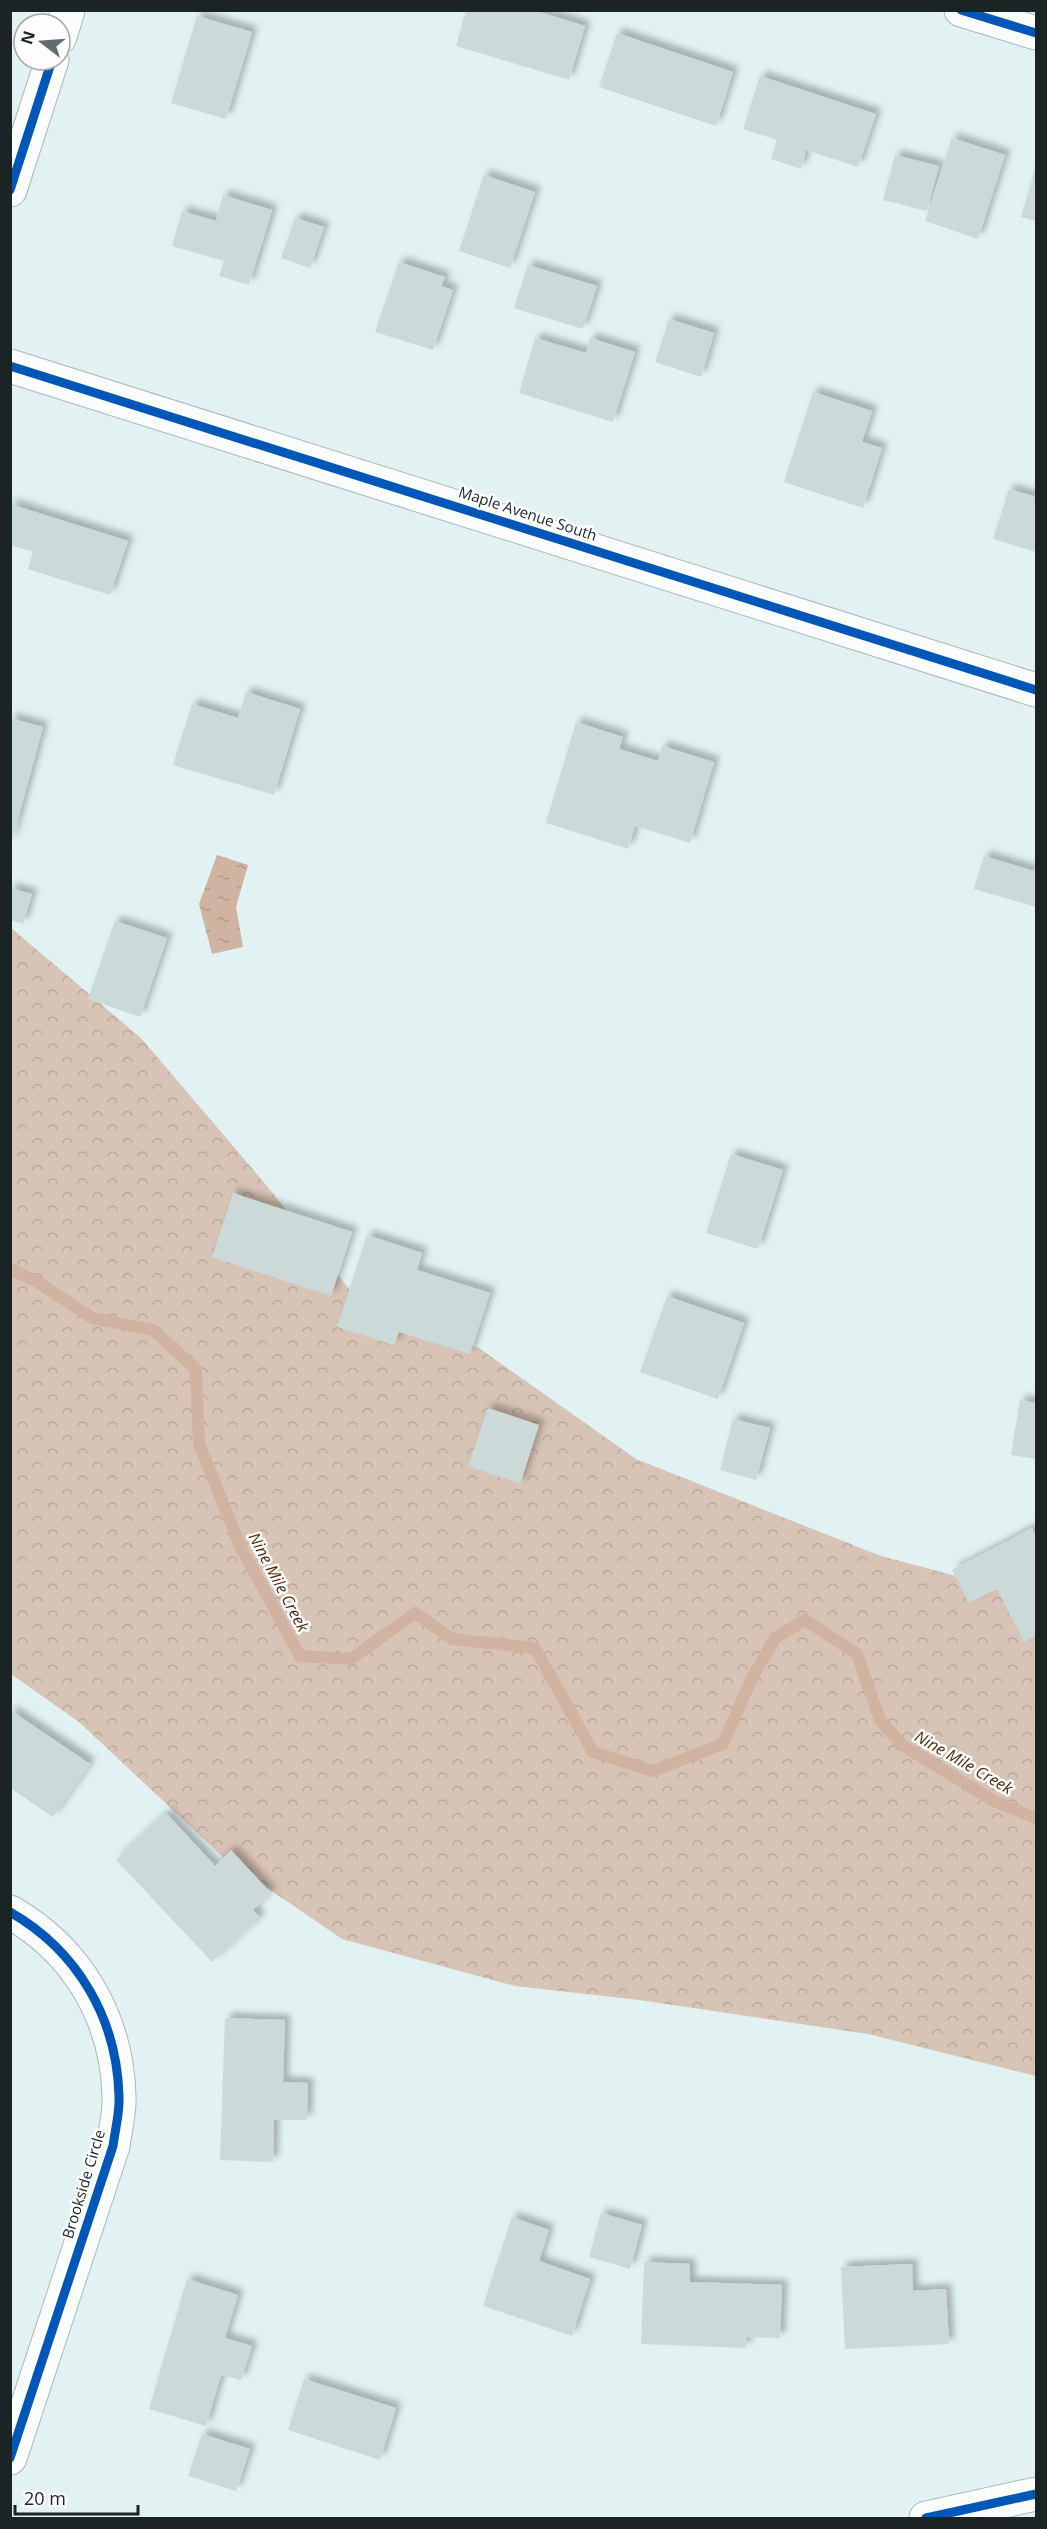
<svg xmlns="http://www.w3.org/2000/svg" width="1047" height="2529" viewBox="0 0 1047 2529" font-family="'Open Sans',sans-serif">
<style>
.forest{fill:url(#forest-crowns)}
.water{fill:url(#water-ripples)}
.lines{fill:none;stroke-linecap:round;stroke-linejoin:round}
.stream{stroke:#d0b3a1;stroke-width:12}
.building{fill:#ccd9d9;filter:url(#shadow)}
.minor-casing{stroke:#abb8b9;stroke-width:35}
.minor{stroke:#fbfdfd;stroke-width:33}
.cycleway-casing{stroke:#fefefe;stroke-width:13}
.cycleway{stroke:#0057b8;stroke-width:9}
.labels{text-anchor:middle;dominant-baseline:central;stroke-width:5;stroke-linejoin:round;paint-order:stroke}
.street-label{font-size:15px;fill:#1a2425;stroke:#fefefe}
.water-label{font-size:16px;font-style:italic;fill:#552607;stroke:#fefefe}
</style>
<defs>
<pattern id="forest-crowns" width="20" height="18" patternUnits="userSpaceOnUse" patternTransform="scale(1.5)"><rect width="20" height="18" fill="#d8c4b6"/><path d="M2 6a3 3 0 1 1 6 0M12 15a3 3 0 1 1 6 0" fill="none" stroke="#b9a89c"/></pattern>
<pattern id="water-ripples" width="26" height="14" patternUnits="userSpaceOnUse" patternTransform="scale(1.5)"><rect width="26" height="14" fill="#d0b3a1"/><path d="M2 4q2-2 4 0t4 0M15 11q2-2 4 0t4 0" fill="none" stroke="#b29a8a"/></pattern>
<filter id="shadow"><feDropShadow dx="5.5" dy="-5.5" stdDeviation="3" flood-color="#0004"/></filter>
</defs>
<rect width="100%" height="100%" fill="#e2f2f3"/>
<!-- forest -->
<path class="forest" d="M10,927L141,1038L267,1186L353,1294L479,1348L636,1459L881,1556L1036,1597V2076L868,2034L639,2000L515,1986L342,1939L225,1859L79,1722L11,1674Z"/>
<!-- water -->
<path class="water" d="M217,855L248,865L236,907L243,947L212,954L199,904Z"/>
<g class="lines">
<!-- stream -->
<path class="stream" d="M10,1269L36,1281L92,1318L153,1330L196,1369L199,1443L241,1548L300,1656L351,1659L415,1613L452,1639L535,1648L593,1752L653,1771L723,1744L752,1678L775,1638L805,1620L857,1654L880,1720L902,1745L994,1801L1036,1818"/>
</g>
<!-- building -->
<path class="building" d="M466,10H533L585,26L569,80L456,46Z
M197,16L252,32L226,119L171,103Z
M617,33L733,72L716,126L599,87Z
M760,76L876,114L858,167L806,150L801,169L771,159L777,140L743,129Z
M952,138L1005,155L978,239L925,221Z
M895,155L939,166L927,211L883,200Z
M1036,166V221L1021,217Z
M484,175L535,192L510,268L459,251Z
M223,195L272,210L249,285L219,276L224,261L172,246L182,211L216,221Z
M295,218L324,227L310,268L281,258Z
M399,262L445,277L441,286L453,290L433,350L375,332Z
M528,265L597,286L583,329L514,308Z
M669,319L714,333L701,377L655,362Z
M535,338L586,353L590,338L635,352L613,422L519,393Z
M813,392L872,411L862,442L882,448L863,508L784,482Z
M1009,489L1036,497V552L993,539Z
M10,504L128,541L110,595L28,569L33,552L10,545Z
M246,692L300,709L274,795L173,765L192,704L238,718Z
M10,718L43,727L11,844H10Z
M576,722L623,737L619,749L658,761L662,746L714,762L690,843L635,826L628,849L546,823Z
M984,856L1034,871L1036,864V907L974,889Z
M10,888L32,894L23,924L10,920Z
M115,921L167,938L140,1017L88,999Z
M731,1154L783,1170L758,1249L706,1233Z
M233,1193L352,1232L331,1296L212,1257Z
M367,1235L422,1253L417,1270L490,1293L470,1354L399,1332L394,1345L337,1327Z
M667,1296L744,1323L718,1399L640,1372Z
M1020,1400L1036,1403V1459L1011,1455Z
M488,1408L539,1425L520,1484L468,1466Z
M733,1419L770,1428L756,1480L720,1470Z
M1032,1528L1036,1537V1636L1024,1642L997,1589L969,1603L952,1570Z
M10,1710L90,1764L53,1817L10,1788Z
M166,1813L215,1866L231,1850L271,1893L253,1910L260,1918L212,1962L116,1860Z
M225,2018L285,2020L283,2082L308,2083L307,2120H274L273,2162L220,2160Z
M601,2213L642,2225L630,2269L589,2257Z
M512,2217L549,2230L539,2261L590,2279L572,2336L483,2306Z
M644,2262L690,2264V2282L782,2285L780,2338L747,2337L746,2348L641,2344Z
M912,2264L913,2291L946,2289L949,2344L845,2349L841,2267Z
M187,2279L238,2295L225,2338L252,2346L241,2380L221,2375L206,2426L149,2409Z
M304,2379L396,2408L380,2460L288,2430Z
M202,2434L250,2449L236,2491L188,2476Z"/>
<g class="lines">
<defs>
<path id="minor" d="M961,10L1036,33
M60,37L68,10
M10,190L52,60
M10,366L1036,690
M10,1912C78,1951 117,2019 119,2096C120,2112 115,2130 113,2146L10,2458
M926,2518L1036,2494"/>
</defs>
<!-- minor casing -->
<use href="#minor" class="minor-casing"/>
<!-- minor -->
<use href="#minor" class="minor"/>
<defs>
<path id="cycleway" d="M961,10L1036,33
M10,190L52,60
M10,366L1036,690
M10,1912C78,1951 117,2019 119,2096C120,2112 115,2130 113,2146L10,2458
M926,2518L1036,2494"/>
</defs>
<!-- cycleway casing -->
<use href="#cycleway" class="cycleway-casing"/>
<!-- cycleway -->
<use href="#cycleway" class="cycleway"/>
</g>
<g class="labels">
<!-- street labels -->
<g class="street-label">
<text transform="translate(528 513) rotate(18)">Maple Avenue South</text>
<text transform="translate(83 2184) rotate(-73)">Brookside Circle</text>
</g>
<!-- water labels -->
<g class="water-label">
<text transform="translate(279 1582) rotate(62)">Nine Mile Creek</text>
<text transform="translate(964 1762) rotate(30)">Nine Mile Creek</text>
</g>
</g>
<!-- border -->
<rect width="1047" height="2529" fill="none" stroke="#1a2425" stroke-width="24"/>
<!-- north arrow -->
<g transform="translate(42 42) rotate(287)"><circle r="28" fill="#fefefe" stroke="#a3a7a7" stroke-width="1.5"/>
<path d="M0-4.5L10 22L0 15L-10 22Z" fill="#606c6d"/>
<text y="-9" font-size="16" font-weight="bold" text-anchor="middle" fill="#1a2425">N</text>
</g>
<!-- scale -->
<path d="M15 2505v9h123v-9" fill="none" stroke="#1a2425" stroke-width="3"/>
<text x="24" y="2505" font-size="18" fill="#1a2425" stroke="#fefefe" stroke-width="4.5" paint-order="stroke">20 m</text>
</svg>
